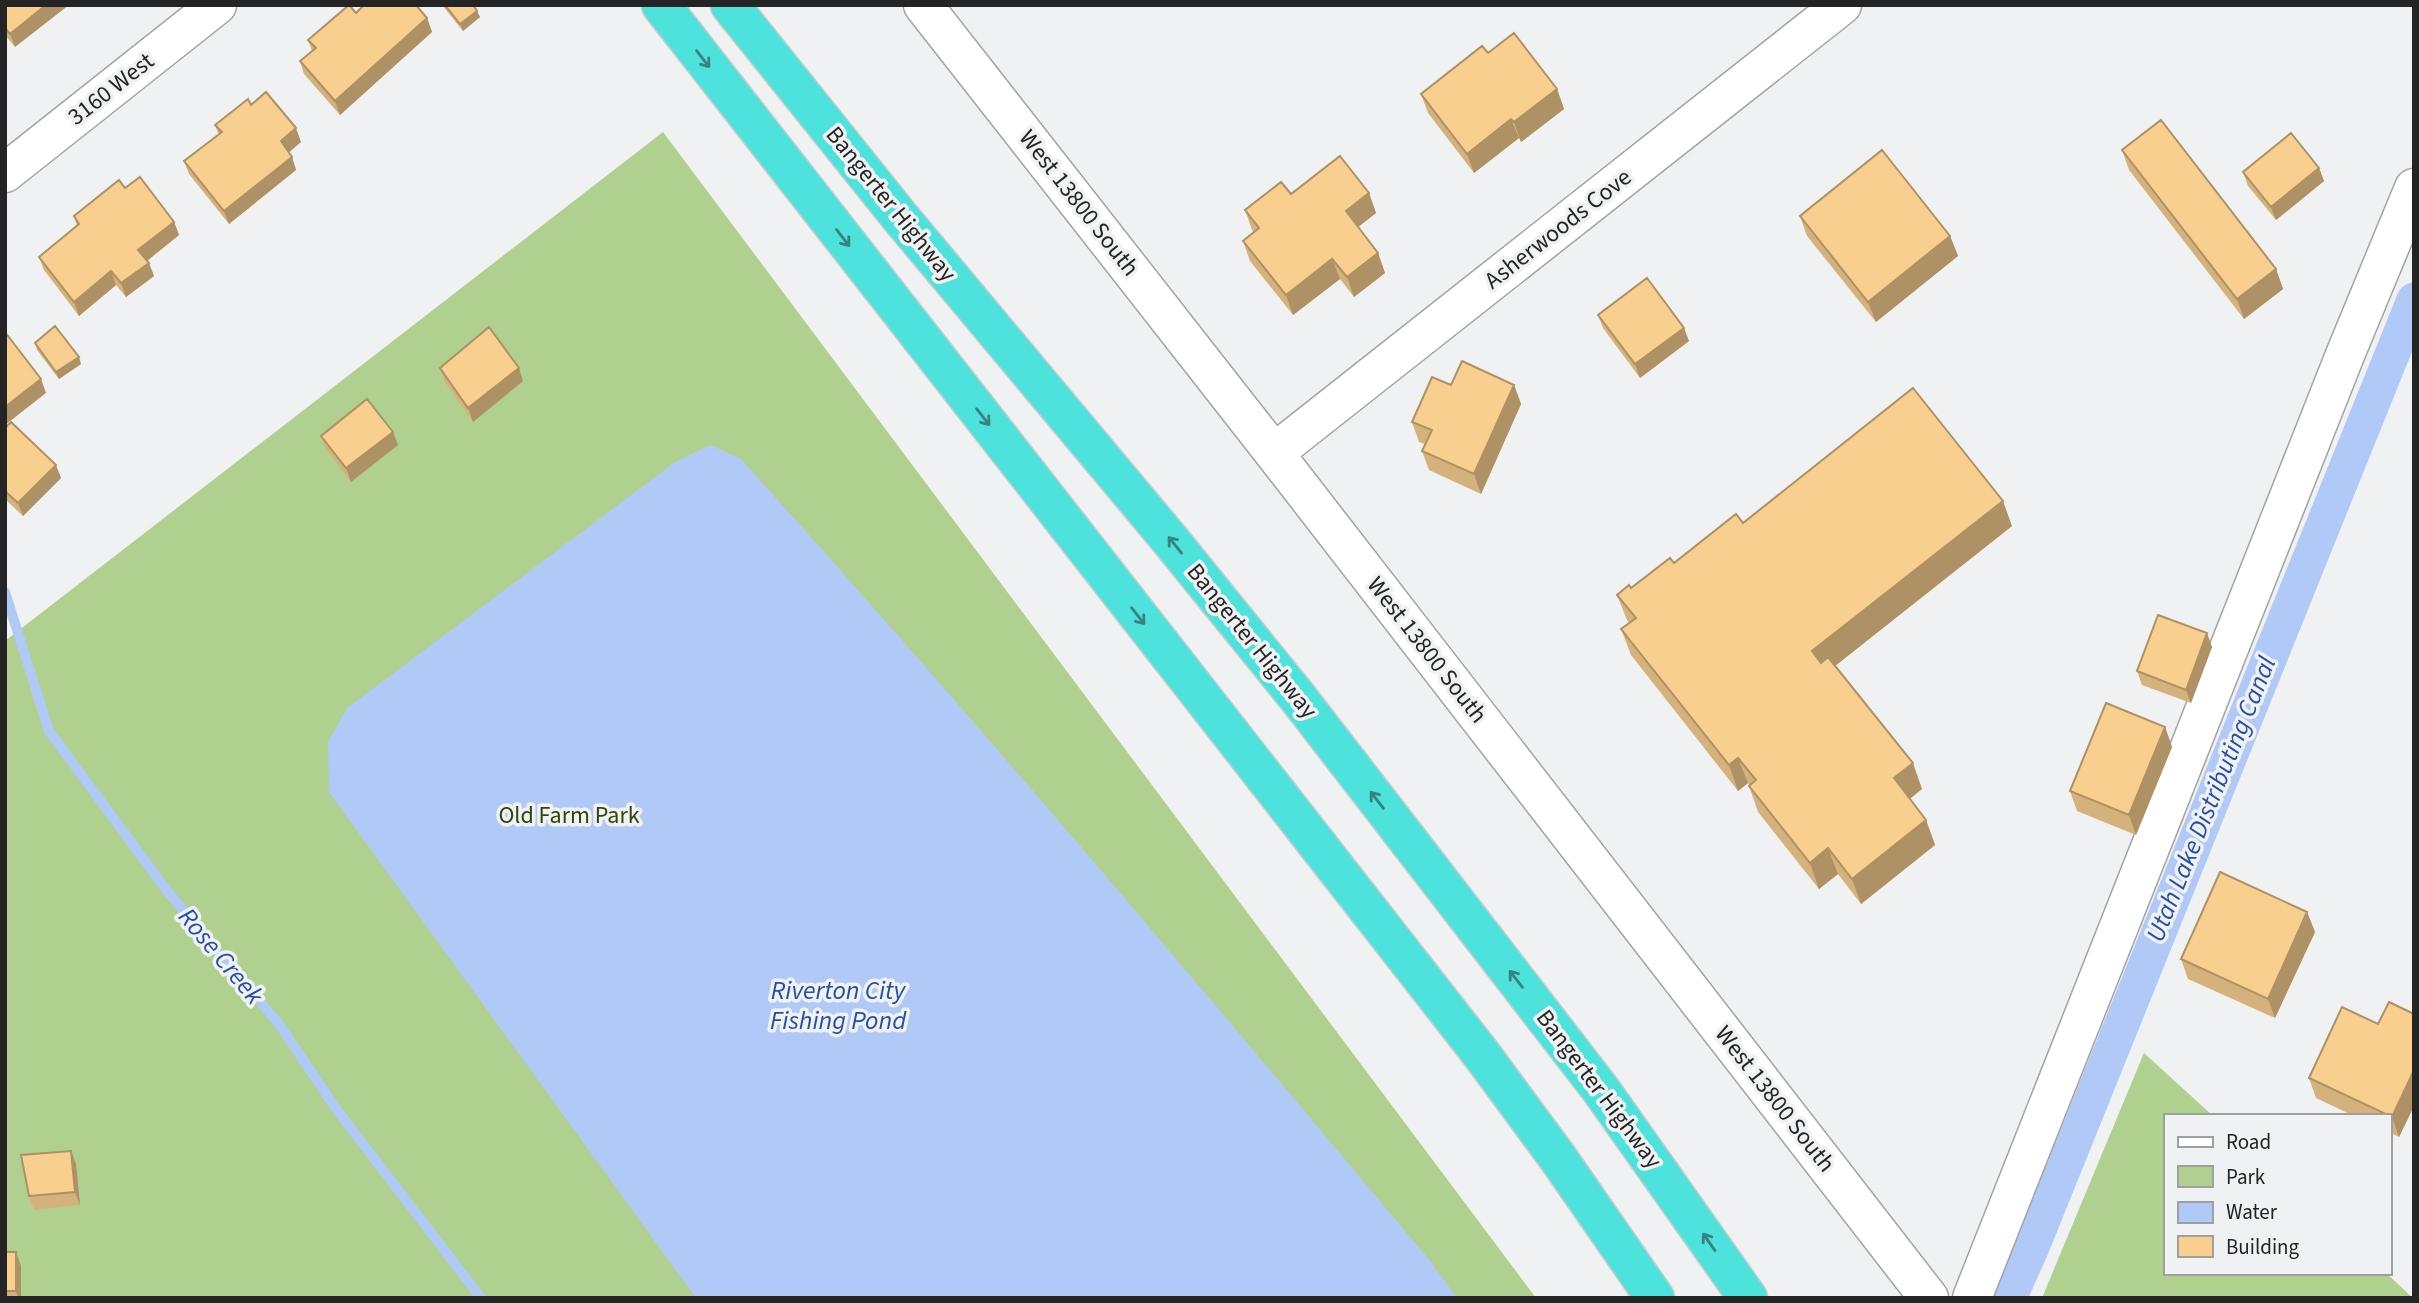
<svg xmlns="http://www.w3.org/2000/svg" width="2419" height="1303" viewBox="0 0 2419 1303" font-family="'Source Sans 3',sans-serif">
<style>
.green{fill:#b0d08f}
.water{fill:#b0c9f6}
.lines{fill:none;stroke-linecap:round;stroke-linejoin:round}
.stream{stroke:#b0c9f6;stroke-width:10}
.canal{stroke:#b0c9f6;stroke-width:35}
.minor-casing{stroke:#a2a3a3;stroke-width:41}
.highway-casing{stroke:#cacaca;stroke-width:41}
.minor{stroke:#fff;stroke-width:38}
.highway{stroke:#4de2dc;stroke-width:38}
.wall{fill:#d5b27b}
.shaded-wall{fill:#ae9164}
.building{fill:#f8cf8f;stroke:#ae9164;stroke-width:2}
.oneway{stroke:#388380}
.labels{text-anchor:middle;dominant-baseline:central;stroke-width:7;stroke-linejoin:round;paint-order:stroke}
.street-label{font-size:24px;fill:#242424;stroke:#f0f1f2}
.park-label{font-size:24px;fill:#2f470d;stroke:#f0f1f2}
.water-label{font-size:26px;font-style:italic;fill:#2450a5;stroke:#f0f1f2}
</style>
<rect width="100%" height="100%" fill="#f0f1f2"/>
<!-- green -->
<path class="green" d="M663,132L1536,1298H5V641Z
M2144,1053L2213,1116H2165V1273H2386L2413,1298H2042Z"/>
<!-- water -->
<path class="water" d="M710,445L740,458C977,720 1204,991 1431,1262L1457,1298H696L329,792L328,742L347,708L675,462Z"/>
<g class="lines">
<!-- stream -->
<path class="stream" d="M5,592L49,731L168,892L279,1024L337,1110L481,1298"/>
<!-- canal -->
<path class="canal" d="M2009,1298L2032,1247L2414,300"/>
<defs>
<path id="minor" d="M923,5L1274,453L1929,1298
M5,173L217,5
M1274,453L1842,5
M1972,1298L2345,355L2414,188"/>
<path id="highway" d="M661,5L1482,1055L1558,1158L1655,1298
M730,5L900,217L1171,541L1299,699L1601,1090L1748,1298"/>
</defs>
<!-- minor casing -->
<use href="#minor" class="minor-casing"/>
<!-- highway casing -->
<use href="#highway" class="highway-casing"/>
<!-- minor -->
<use href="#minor" class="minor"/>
<!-- highway -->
<use href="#highway" class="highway"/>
</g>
<!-- wall -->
<path class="wall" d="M5,5L15,47L5,35Z
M442,5H473L480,17L463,31Z
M356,13L427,18L432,32L340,115L304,74L300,61L312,51L308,40Z
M1488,53L1557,89L1564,109L1521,142L1519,138L1474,173L1428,113L1421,94Z
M251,105L301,142L288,152L292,157L296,170L229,224L189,174L184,161L219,135L215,125Z
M2122,150L2276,269L2283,289L2244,319L2129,170Z
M2319,168L2324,181L2276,220L2248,186L2243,172Z
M125,188L174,222L179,235L147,261L154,276L126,297L116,285L79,316L44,270L39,257L77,226L74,216Z
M1369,193L1376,213L1358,227L1378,253L1385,273L1354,297L1340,279L1293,315L1250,261L1243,241L1254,232L1252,230L1245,210L1291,194Z
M1800,216L1950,236L1958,256L1876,322L1807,236Z
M1598,315L1689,341L1640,378L1603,328Z
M35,343L81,364L59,379L37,350Z
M440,368L523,381L473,422L445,382Z
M1451,385H1514L1521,404L1481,494L1429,470L1422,451L1425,444L1419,442L1412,422Z
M5,428L61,478L23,516L5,499Z
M393,432L398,445L351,482L326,449L321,436Z
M1743,523L2012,526L1835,666L1922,789L1910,799L1926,820L1935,845L1861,904L1838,874L1819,889L1758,812L1749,786H1750L1748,783L1738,791L1631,655L1621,629L1629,623L1627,620L1617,595L1631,588Z
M2212,647L2191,703L2142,685L2137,671Z
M2165,727L2172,747L2136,835L2077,811L2070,791Z
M2307,912L2315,932L2275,1018L2188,979L2181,959Z
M2414,1014V1106L2399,1137L2389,1132V1116H2354L2316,1098L2309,1078L2378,1024Z
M71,1151L76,1164L80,1205L34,1210L29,1196Z
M5,1252L21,1266V1298H5Z"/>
<!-- shaded-wall -->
<path class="shaded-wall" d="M46,5H69L15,47L10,34Z
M477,11L480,17L463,31L460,24Z
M427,18L432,32L340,115L335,101Z
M1557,89L1564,109L1521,142L1514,122Z
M1511,119L1519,138L1474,173L1467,154Z
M296,128L301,142L286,155L281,141Z
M292,157L296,170L229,224L224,211Z
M2319,168L2324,181L2276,220L2271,207Z
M1369,193L1376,213L1353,231L1346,211Z
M174,222L179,235L143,264L138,250Z
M1950,236L1958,256L1876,322L1868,302Z
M1378,253L1385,273L1354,297L1347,277Z
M1332,259L1340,279L1293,315L1286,295Z
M149,263L154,276L126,297L121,283Z
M2276,269L2283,289L2244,319L2237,299Z
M111,271L116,285L79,316L74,302Z
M1684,328L1689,341L1640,378L1635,364Z
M79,357L81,364L59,379L56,372Z
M519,368L523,381L473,422L468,408Z
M41,379L46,393L5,425V407Z
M1514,385L1521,404L1481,494L1474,474Z
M393,432L398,445L351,482L346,468Z
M56,465L61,478L23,516L18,503Z
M2003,501L2012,526L1821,677L1812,651Z
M2207,633L2212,647L2191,703L2186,690Z
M2165,727L2172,747L2136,835L2129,815Z
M1738,758L1748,783L1738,791L1729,765Z
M1913,763L1922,789L1903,804L1894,778Z
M1926,820L1935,845L1861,904L1852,879Z
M1828,848L1838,874L1819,889L1810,863Z
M2307,912L2315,932L2275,1018L2268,999Z
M2414,1070V1106L2399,1137L2392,1117Z
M71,1151L76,1164L80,1205L75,1192Z
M16,1252L21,1266V1298H18L16,1291Z"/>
<!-- building -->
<path class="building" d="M5,5H46L10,34L5,28Z
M349,5L356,13L364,5H416L427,18L335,101L300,61L316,48L308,40Z
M445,5H473L477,11L460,24Z
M1514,33L1557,89L1514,122L1511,119L1467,154L1421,94L1482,46L1488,53Z
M266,92L296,128L281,141L292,157L224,211L184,161L222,132L215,125L248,99L251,105Z
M2161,120L2276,269L2237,299L2122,150Z
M2291,133L2319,168L2271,207L2243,172Z
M1882,150L1950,236L1868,302L1800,216Z
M1340,156L1369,193L1346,211L1378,253L1347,277L1332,259L1286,295L1243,241L1259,228L1245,210L1281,182L1291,194Z
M140,177L174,222L138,250L149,263L121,283L111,271L74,302L39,257L79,224L74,216L119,180L125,188Z
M1647,278L1684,328L1635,364L1598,315Z
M55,326L79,357L56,372L35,343Z
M489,327L519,368L468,408L440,368Z
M5,332L41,379L5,407Z
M1462,361L1514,385L1474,474L1422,451L1432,430L1412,422L1432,377L1451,385Z
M1913,388L2003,501L1812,651L1821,663L1828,657L1913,763L1894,778L1926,820L1852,879L1828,848L1810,863L1749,786L1756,780L1738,758L1729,765L1621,629L1636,618L1617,595L1629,585L1631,588L1670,558L1674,563L1736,514L1743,523Z
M367,399L393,432L346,468L321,436Z
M11,422L56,465L18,503L5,491V428Z
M2158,615L2207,633L2186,690L2137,671Z
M2106,703L2165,727L2129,815L2070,791Z
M2220,872L2307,912L2268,999L2181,959Z
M2389,1002L2414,1014V1070L2392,1117L2309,1078L2342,1007L2378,1024Z
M71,1151L75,1192L29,1196L21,1155Z
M5,1252H16V1291H5Z"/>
<!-- one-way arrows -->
<defs><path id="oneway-shaft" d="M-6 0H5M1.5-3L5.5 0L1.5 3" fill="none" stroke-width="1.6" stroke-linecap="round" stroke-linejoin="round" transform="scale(1.75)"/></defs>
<g class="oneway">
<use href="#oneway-shaft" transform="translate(703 59) rotate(52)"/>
<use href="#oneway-shaft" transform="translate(843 238) rotate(52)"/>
<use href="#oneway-shaft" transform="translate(983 417) rotate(52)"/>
<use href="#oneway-shaft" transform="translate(1175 545) rotate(-129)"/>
<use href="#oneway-shaft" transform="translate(1138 616) rotate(52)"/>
<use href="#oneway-shaft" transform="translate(1377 800) rotate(-128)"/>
<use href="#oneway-shaft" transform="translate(1516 979) rotate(-128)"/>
<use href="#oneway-shaft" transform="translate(1709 1242) rotate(-125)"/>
</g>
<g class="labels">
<!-- street labels -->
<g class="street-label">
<text transform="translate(111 89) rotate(-38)">3160 West</text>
<text transform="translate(1079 203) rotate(52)">West 13800 South</text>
<text transform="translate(891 204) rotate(51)">Bangerter Highway</text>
<text transform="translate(1558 229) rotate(-38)">Asherwoods Cove</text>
<text transform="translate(1252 641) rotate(51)">Bangerter Highway</text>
<text transform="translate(1427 650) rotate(52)">West 13800 South</text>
<text transform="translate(1599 1089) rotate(53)">Bangerter Highway</text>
<text transform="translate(1775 1099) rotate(52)">West 13800 South</text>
</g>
<!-- park labels -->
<g class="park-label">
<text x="569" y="815">Old Farm Park</text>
</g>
<!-- water labels -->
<g class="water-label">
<text transform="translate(2211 799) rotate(-68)">Utah Lake Distributing Canal</text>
<text transform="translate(221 956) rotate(50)">Rose Creek</text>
<text x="838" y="990">Riverton City<tspan x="838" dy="30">Fishing Pond</tspan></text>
</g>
</g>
<!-- border -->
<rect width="2419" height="1303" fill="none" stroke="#242424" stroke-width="14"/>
<!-- legend -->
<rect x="2164" y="1114" width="228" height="161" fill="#f0f1f2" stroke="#9e9fa0" stroke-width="2"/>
<rect x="2178" y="1137" width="35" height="10" fill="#ffffff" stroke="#9e9fa0" stroke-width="2"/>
<text x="2226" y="1149" font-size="21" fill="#242424">Road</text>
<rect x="2178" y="1166" width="35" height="21" fill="#b0d08f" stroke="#9e9fa0" stroke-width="2"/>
<text x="2226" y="1184" font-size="21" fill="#242424">Park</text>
<rect x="2178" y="1202" width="35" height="21" fill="#b0c9f6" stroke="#9e9fa0" stroke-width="2"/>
<text x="2226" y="1219" font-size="21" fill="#242424">Water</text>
<rect x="2178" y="1236" width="35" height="21" fill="#f8cf8f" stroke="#9e9fa0" stroke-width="2"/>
<text x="2226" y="1254" font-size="21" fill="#242424">Building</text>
</svg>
